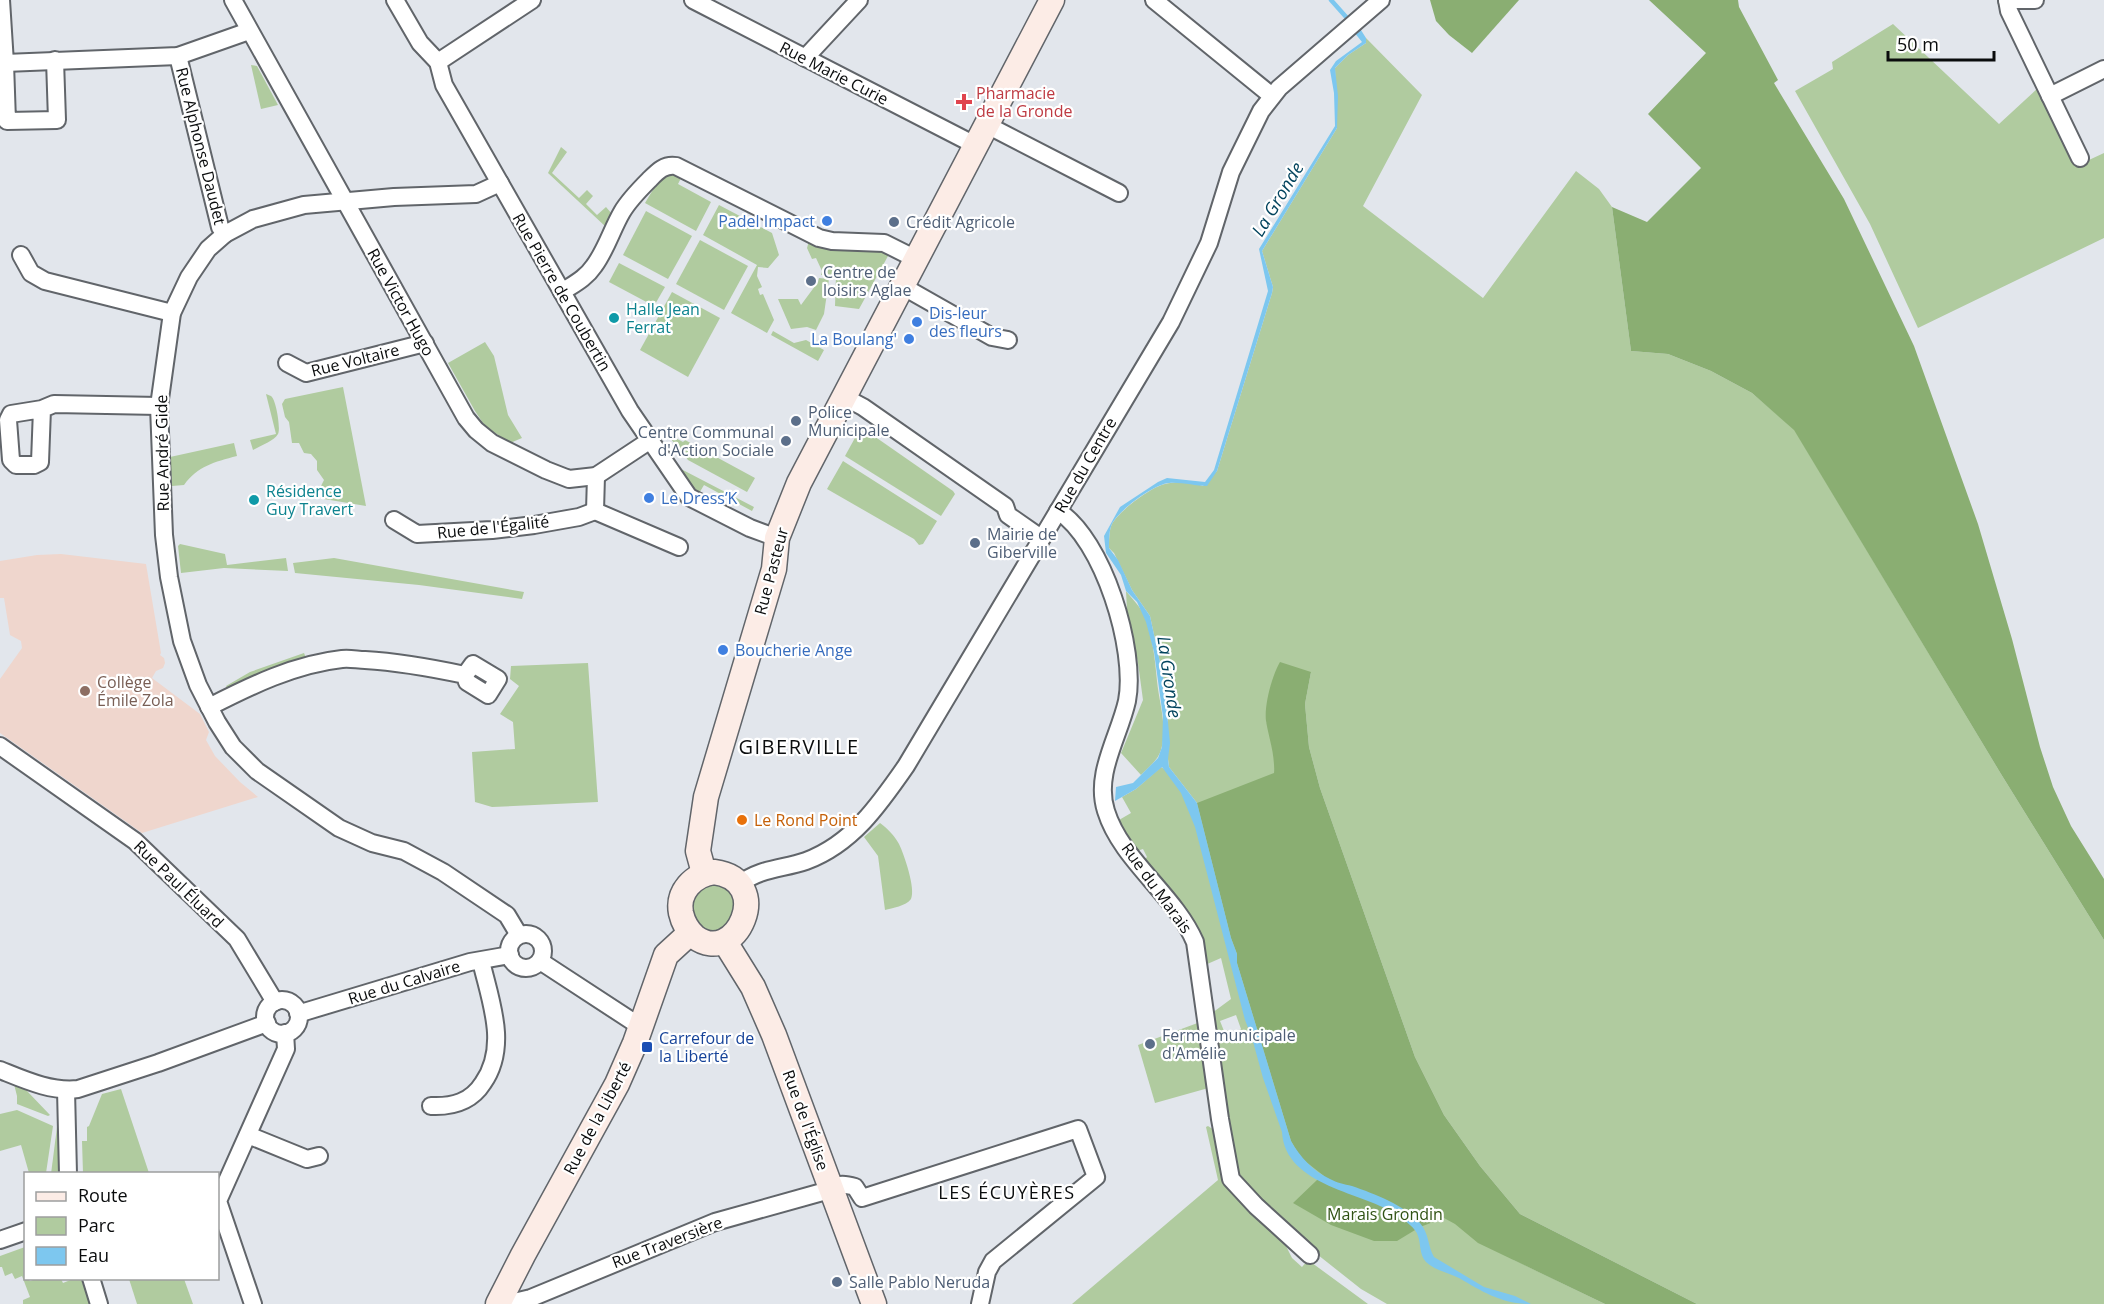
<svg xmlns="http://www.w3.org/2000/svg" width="2104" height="1304" viewBox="0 0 2104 1304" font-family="'Open Sans',sans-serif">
<rect width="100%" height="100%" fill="#e2e6ec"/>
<polygon fill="#efd6cd" points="61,554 146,564 161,653 160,655 164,658 165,663 163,668 156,671 152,678 200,714 209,732 206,740 215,756 240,782 258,797 142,833 0,733 0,679 22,648 21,641 10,635 4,598 0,598 0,561 37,555"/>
<g fill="#b0cb9f" fill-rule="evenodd">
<polygon points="1893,24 1999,124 2038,88 2076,166 2104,153 2104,238 1918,328 1870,224 1795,91 1833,69 1832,62"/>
<path d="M1366 38 1422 95 1363 206 1483 298 1576 171 1599 189 1612 207 1631 351 1668 354 1711 371 1752 393 1794 429 2001 774 2104 940V1304H1697L1520 1214 1480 1166 1444 1115 1415 1057 1320 788 1309 747 1305 704 1311 672 1266 719 1275 758 1274 773 1514 1260 1605 1304H1387L1361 1289 1313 1251 1235 1175 1212 1013 1231 999 1221 958 1205 965 1202 937 1195 923 1143 861 1147 857 1143 849 1137 851 1119 820 1131 813 1122 797 1136 789 1161 767C1174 774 1183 795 1189 808L1197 803 1169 767 1168 759V717L1163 691 1164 681 1150 616 1132 590 1114 553 1109 548C1109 541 1109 530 1112 524 1119 511 1151 487 1165 484 1176 481 1193 482 1203 486L1217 471 1272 293 1273 287 1262 251 1337 128 1335 68 1348 55 1366 43ZM1236 1015 1241 1029 1233 1033 1232 1030 1224 1031 1220 1021Z"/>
<polygon points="251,65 257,66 278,105 261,109"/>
<polygon points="561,147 567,152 552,173 579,198 587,190 593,196 586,204 597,215 606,207 612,214 606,227 548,173"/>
<polygon points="663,173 683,174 678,184 711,202 696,231 645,203"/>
<polygon points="719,205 772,233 779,255 768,268 758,267 757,276 762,287 758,289 760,295 763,294 774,320 767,333 731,313 757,265 703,235"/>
<polygon points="646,211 692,236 668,279 623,255"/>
<polygon points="700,240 748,266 724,310 676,284"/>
<polygon points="809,241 876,247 887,252 888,256 859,309 835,306 836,276 821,275 822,271 816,258 812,259 807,248"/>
<polygon points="619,263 665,287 654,306 609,282"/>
<polygon points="819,278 829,279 824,314 816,330 807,327 791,329 778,299 798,299 801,305 818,282"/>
<polygon points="672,292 720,318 688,377 640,350"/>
<polygon points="773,331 794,343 806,340 824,350 818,361 771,335"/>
<polygon points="485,342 494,356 508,415 522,438 510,443 485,426 475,411 448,363"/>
<polygon points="343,387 366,506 324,499 320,488 324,480 317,470 317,461 311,454 304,453 299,443 292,443 289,422 285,417 282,404 285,399"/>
<path d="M266 394C268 395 269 395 271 396 276 399 281 429 278 434 274 441 260 446 253 450L250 440 276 434Z"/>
<polygon points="861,427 953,491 955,494 941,516 845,456"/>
<polygon points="666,433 683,442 685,440 755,478 747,492 688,460"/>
<path d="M234 443 237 456C214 462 198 466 184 485L172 486 170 457Z"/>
<polygon points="843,461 937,521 923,544 919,545 914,539 827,489"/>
<polygon points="681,469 754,507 752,511 704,485 698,495 693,491 679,470"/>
<polygon points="180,544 225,554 227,565 286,558 288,571 224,568 181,573 178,546"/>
<polygon points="334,558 524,592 522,599 419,585 295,573 293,563"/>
<path d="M1126 591C1133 600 1140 606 1145 617 1153 637 1155 660 1157 681 1159 702 1168 728 1161 750 1158 760 1149 767 1141 775L1121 753 1143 700 1138 663 1127 610Z"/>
<polygon points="304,653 306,658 252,677 228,690 226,686 250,672"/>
<polygon points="588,663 598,802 492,807 475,802 472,752 515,749 513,722 500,714 519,686 510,679 511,666"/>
<path d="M880 823C888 829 894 835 899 844 904 854 916 889 911 899 906 906 892 908 885 910L878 856 864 837Z"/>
<polygon points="729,883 738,905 722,935 695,928 689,899 698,885"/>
<polygon points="1203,1021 1212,1087 1155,1103 1138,1045"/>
<polygon points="14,1084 27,1091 50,1115 48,1116 17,1104 17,1096"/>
<polygon points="121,1089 149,1173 83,1173 82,1141 87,1141 87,1127 89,1126 102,1094"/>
<polygon points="17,1110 53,1126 46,1173 29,1173 21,1145 0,1151 0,1114"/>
<polygon points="62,1126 62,1173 51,1174 57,1127"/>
<polygon points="1208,1126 1214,1130 1225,1168 1282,1238 1292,1258 1302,1267 1308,1260 1368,1304 1072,1304 1218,1180 1206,1127"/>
<polygon points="25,1247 25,1264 24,1265 26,1278 28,1279 30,1281 36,1279 61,1279 63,1283 73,1279 81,1279 90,1304 23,1304 23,1300 30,1297 22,1276 15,1279 12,1273 5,1276 2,1267 0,1267 0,1256"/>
<polygon points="129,1279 184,1279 193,1304 137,1304"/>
</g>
<g fill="#8aae72">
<polygon points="1430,0 1519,0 1472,53 1449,35 1436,21"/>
<polygon points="1649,0 1738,0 1739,7 1778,80 1774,83 1844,199 1914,346 1978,524 2012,639 2040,747 2053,787 2071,826 2104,879 2104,940 2001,774 1794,430 1752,393 1711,371 1668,354 1631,351 1612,207 1647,222 1701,168 1648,114 1706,53"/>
<path d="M1280 662 1311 672 1305 704 1309 747 1320 788 1415 1057 1444 1115 1480 1166 1520 1214 1697 1304H1605L1478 1243 1455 1224 1444 1218 1420 1227 1397 1241H1374L1331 1225 1293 1203 1317 1180 1324 1176 1301 1158 1291 1141 1237 963V954L1231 938 1197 803 1274 773C1275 754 1269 739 1266 721 1264 705 1272 676 1280 662Z"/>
</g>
<path fill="#7dc7ef" d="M1359 27 1366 38V43L1348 55 1335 68 1338 96 1337 128 1262 251 1273 287 1272 293 1217 471 1207 486C1195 486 1182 482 1169 483 1154 484 1119 510 1112 524 1109 530 1109 541 1109 548L1118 560 1132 590 1150 616 1164 681 1170 743 1168 759 1169 767 1197 803 1231 938 1237 954V963L1291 1141C1300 1157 1313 1171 1330 1179 1337 1183 1344 1184 1352 1186 1375 1194 1404 1205 1420 1223 1429 1233 1428 1247 1434 1257L1484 1287 1515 1296 1531 1304C1502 1304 1483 1292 1459 1278 1449 1273 1434 1270 1426 1262 1419 1254 1421 1244 1418 1236 1416 1228 1405 1221 1399 1216 1365 1192 1285 1187 1282 1132L1263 1078 1252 1038 1245 1020 1195 827 1181 793 1162 767 1136 789 1115 801 1116 787 1133 783 1158 758 1162 747 1163 717 1154 652 1146 622 1137 602 1126 591 1121 575 1106 553 1104 536 1120 507 1158 482 1167 478 1205 482 1214 470 1268 291 1259 249 1335 126 1334 93 1330 70 1336 61 1362 42 1354 32Z"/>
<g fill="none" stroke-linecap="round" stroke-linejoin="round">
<polyline stroke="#7dc7ef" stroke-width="4.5" points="1331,0 1347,18"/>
<g stroke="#61656a" stroke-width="20">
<g id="street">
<polyline points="1,0 5,63 178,56 249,31"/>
<polyline points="233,0 466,418 476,430 492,443 546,470 569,479 596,476 649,441"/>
<polyline points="395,0 420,43 438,62 444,85 630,411 689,497 750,528 777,538"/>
<polyline points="693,0 975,145"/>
<polyline points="1154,0 1272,96"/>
<polyline points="2007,0 2009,11 2080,158"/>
<polyline points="2007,0 2035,0"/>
<polyline points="178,56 220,227 225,234"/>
<polyline points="805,58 859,0"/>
<polyline points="438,62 532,0"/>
<polyline points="5,63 7,121 57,120 55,60"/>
<polyline points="2050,96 2104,69"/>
<polyline points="987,125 1119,193"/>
<polyline points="500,183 476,194 394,197 304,205 253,219 225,234 208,249 189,277 172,313 159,406 164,535 169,577 182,641 198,685 217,722 233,747 257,771 339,828 372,843 404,851 443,872 507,915 519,935"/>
<polyline points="21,255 31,273 45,281 172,313"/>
<polyline points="902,286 992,337 1008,340"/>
<path d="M562 292C574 284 586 278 594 266 606 250 612 229 622 212 629 200 639 190 649 180 657 172 664 164 676 166L819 238 832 241 884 243 916 259"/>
<polyline points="287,363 306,373 425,343"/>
<polyline points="846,398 863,407 1005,506 1008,515 1041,538"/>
<polyline points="42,409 40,462 34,465 16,465 11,460 8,420 11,414 42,409 54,404 159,406"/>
<polyline points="596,476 595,511 679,547"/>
<path d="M1058 511C1103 539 1137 650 1127 701 1119 737 1094 774 1106 811 1121 860 1175 895 1195 942L1220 1119 1231 1179 1256 1206 1310 1255"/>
<polyline points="394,520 417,534 492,530 534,525 579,517 595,511"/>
<path d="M209 707C250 686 295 664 342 659 350 658 358 660 365 660 399 662 432 668 465 675L473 664 498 679 488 695 467 682 465 675"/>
<polyline points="0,746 135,841 237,939 275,1002"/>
<path d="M740 884C760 868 783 869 806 861 852 844 879 805 906 766L1171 322 1209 243 1231 172 1261 111 1279 88 1381 0"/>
<circle cx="526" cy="951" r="17"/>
<polyline points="540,961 641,1027"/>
<circle cx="282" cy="1017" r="17"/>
<polyline points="298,1013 304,1012 470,962 510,955"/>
<path d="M0 1070C25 1080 51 1092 78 1089L158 1063 267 1023"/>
<polyline points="66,1090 68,1174"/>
<path d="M431 1106C453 1107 471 1102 483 1083 509 1046 490 1000 481 961"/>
<polyline points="248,1135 307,1159 319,1156"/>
<polyline points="0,1240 26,1231"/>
<polyline points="91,1278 99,1304"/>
<polyline points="253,1304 218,1201 286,1049 285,1033"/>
<path d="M506 1304 531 1298 715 1222 826 1191C838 1184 842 1183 855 1187L862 1198 1078 1129 1096 1177 993 1261 987 1272 980 1304"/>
</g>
</g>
<g stroke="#61656a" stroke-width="27">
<g id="secondary">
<path d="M714 872C776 880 736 968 695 937 688 931 683 922 681 913 677 892 693 875 714 872Z"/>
<polyline points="704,873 698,851 706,797 774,569 777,538 799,483 1052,0"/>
<polyline points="725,942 753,987 774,1035 874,1304"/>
<polyline points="498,1304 523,1255 617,1084 635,1043 666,955 690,933"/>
</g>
</g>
<use href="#street" stroke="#fff" stroke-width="16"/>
<use href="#secondary" stroke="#fcece6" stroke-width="24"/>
</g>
<path fill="#e0444e" stroke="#fff" stroke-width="2" d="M961 93h6v6h6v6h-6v6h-6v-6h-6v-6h6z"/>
<g fill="#3f7fe0" stroke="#fff" stroke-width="2">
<circle cx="827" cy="221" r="6"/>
<circle cx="917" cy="322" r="6"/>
<circle cx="909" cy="339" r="6"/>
<circle cx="649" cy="498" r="6"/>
<circle cx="723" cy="650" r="6"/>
</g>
<g fill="#5c6f8a" stroke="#fff" stroke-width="2">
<circle cx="894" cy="222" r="6"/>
<circle cx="811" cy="281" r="6"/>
<circle cx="796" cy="421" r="6"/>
<circle cx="786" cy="441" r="6"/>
<circle cx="975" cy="543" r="6"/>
<circle cx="1150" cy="1044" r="6"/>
<circle cx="837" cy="1282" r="6"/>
</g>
<g fill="#0f9aa8" stroke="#fff" stroke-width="2">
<circle cx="614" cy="318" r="6"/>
<circle cx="254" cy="500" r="6"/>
</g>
<circle fill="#8d6e63" stroke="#fff" stroke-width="2" cx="85" cy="691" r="6"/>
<circle fill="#e8710a" stroke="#fff" stroke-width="2" cx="742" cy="820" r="6"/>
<rect fill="#1a4fb4" stroke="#fff" stroke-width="2" x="641" y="1041" width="12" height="12" rx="3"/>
<g text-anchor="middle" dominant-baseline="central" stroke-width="4.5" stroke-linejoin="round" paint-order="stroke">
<g font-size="16" fill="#0a0c0d" stroke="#fff">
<text transform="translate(834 73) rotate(27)">Rue Marie Curie</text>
<text transform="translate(201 146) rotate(76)">Rue Alphonse Daudet</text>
<text transform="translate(562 292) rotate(60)">Rue Pierre de Coubertin</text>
<text transform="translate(401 302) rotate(61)">Rue Victor Hugo</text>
<text transform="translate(355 360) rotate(-14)">Rue Voltaire</text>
<text transform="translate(162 453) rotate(-91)">Rue André Gide</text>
<text transform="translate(1085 465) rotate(-60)">Rue du Centre</text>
<text transform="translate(493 527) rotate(-6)">Rue de l'Égalité</text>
<text transform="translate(771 571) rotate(-75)">Rue Pasteur</text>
<text transform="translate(179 884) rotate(44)">Rue Paul Éluard</text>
<text transform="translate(1157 888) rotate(54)">Rue du Marais</text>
<text transform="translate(404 982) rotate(-17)">Rue du Calvaire</text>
<text transform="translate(597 1118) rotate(-62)">Rue de la Liberté</text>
<text transform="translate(806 1120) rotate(70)">Rue de l'Église</text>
<text transform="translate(667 1242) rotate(-21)">Rue Traversière</text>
</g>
<g font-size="16" fill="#be3a42" stroke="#fff" text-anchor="start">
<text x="976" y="93">Pharmacie<tspan x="976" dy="18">de la Gronde</tspan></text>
</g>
<g font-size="16" fill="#366cbe" stroke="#fff" text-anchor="start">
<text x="815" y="221" text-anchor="end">Padel Impact</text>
<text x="929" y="313">Dis-leur<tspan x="929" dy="18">des fleurs</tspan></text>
<text x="897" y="339" text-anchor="end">La Boulang'</text>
<text x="661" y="498">Le Dress’K</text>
<text x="735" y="650">Boucherie Ange</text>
</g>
<g font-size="16" fill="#4e5e75" stroke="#fff" text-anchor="start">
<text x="906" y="222">Crédit Agricole</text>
<text x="823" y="272">Centre de<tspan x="823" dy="18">loisirs Aglae</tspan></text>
<text x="808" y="412">Police<tspan x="808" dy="18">Municipale</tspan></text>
<text x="774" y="432" text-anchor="end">Centre Communal<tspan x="774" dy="18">d'Action Sociale</tspan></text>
<text x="987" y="534">Mairie de<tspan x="987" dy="18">Giberville</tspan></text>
<text x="1162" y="1035">Ferme municipale<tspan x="1162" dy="18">d'Amélie</tspan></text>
<text x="849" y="1282">Salle Pablo Neruda</text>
</g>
<g font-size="16" fill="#0d838f" stroke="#fff" text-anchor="start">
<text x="626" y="309">Halle Jean<tspan x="626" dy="18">Ferrat</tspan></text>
<text x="266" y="491">Résidence<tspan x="266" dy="18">Guy Travert</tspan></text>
</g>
<g font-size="16" fill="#785e54" stroke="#fff" text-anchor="start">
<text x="97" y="682">Collège<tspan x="97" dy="18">Émile Zola</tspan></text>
</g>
<g font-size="16" fill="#c56008" stroke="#fff" text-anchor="start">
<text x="754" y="820">Le Rond Point</text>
</g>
<g font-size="16" fill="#164399" stroke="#fff" text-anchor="start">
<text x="659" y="1038">Carrefour de<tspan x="659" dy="18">la Liberté</tspan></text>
</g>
<g font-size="16" fill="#305213" stroke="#fff">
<text x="1385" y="1214">Marais Grondin</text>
</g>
<g font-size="18" font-style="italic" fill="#03445e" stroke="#fff">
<text transform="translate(1277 199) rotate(-59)">La Gronde</text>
<text transform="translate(1170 677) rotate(82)">La Gronde</text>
</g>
<g font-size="18" letter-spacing="1.5" fill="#0a0c0d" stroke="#fff">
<text x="1007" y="1192">LES ÉCUYÈRES</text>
</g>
<g font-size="20" letter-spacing="1.5" fill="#0a0c0d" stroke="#fff">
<text x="799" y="746">GIBERVILLE</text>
</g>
</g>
<rect x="24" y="1172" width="195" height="108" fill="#ffffff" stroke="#9d9e9e" stroke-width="1.5"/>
<rect x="36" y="1192" width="30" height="9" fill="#fcece6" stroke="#9d9e9e" stroke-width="1.5"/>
<text x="78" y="1202" font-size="18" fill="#0a0c0d">Route</text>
<rect x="36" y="1217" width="30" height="18" fill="#b0cb9f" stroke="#9d9e9e" stroke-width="1.5"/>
<text x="78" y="1232" font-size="18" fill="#0a0c0d">Parc</text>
<rect x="36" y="1247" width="30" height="18" fill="#7dc7ef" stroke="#9d9e9e" stroke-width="1.5"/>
<text x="78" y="1262" font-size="18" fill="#0a0c0d">Eau</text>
<path d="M1888 51v9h106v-9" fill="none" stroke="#0a0c0d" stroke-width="3"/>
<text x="1897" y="51" font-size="18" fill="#0a0c0d" stroke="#ffffff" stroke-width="4.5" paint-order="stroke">50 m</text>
</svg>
